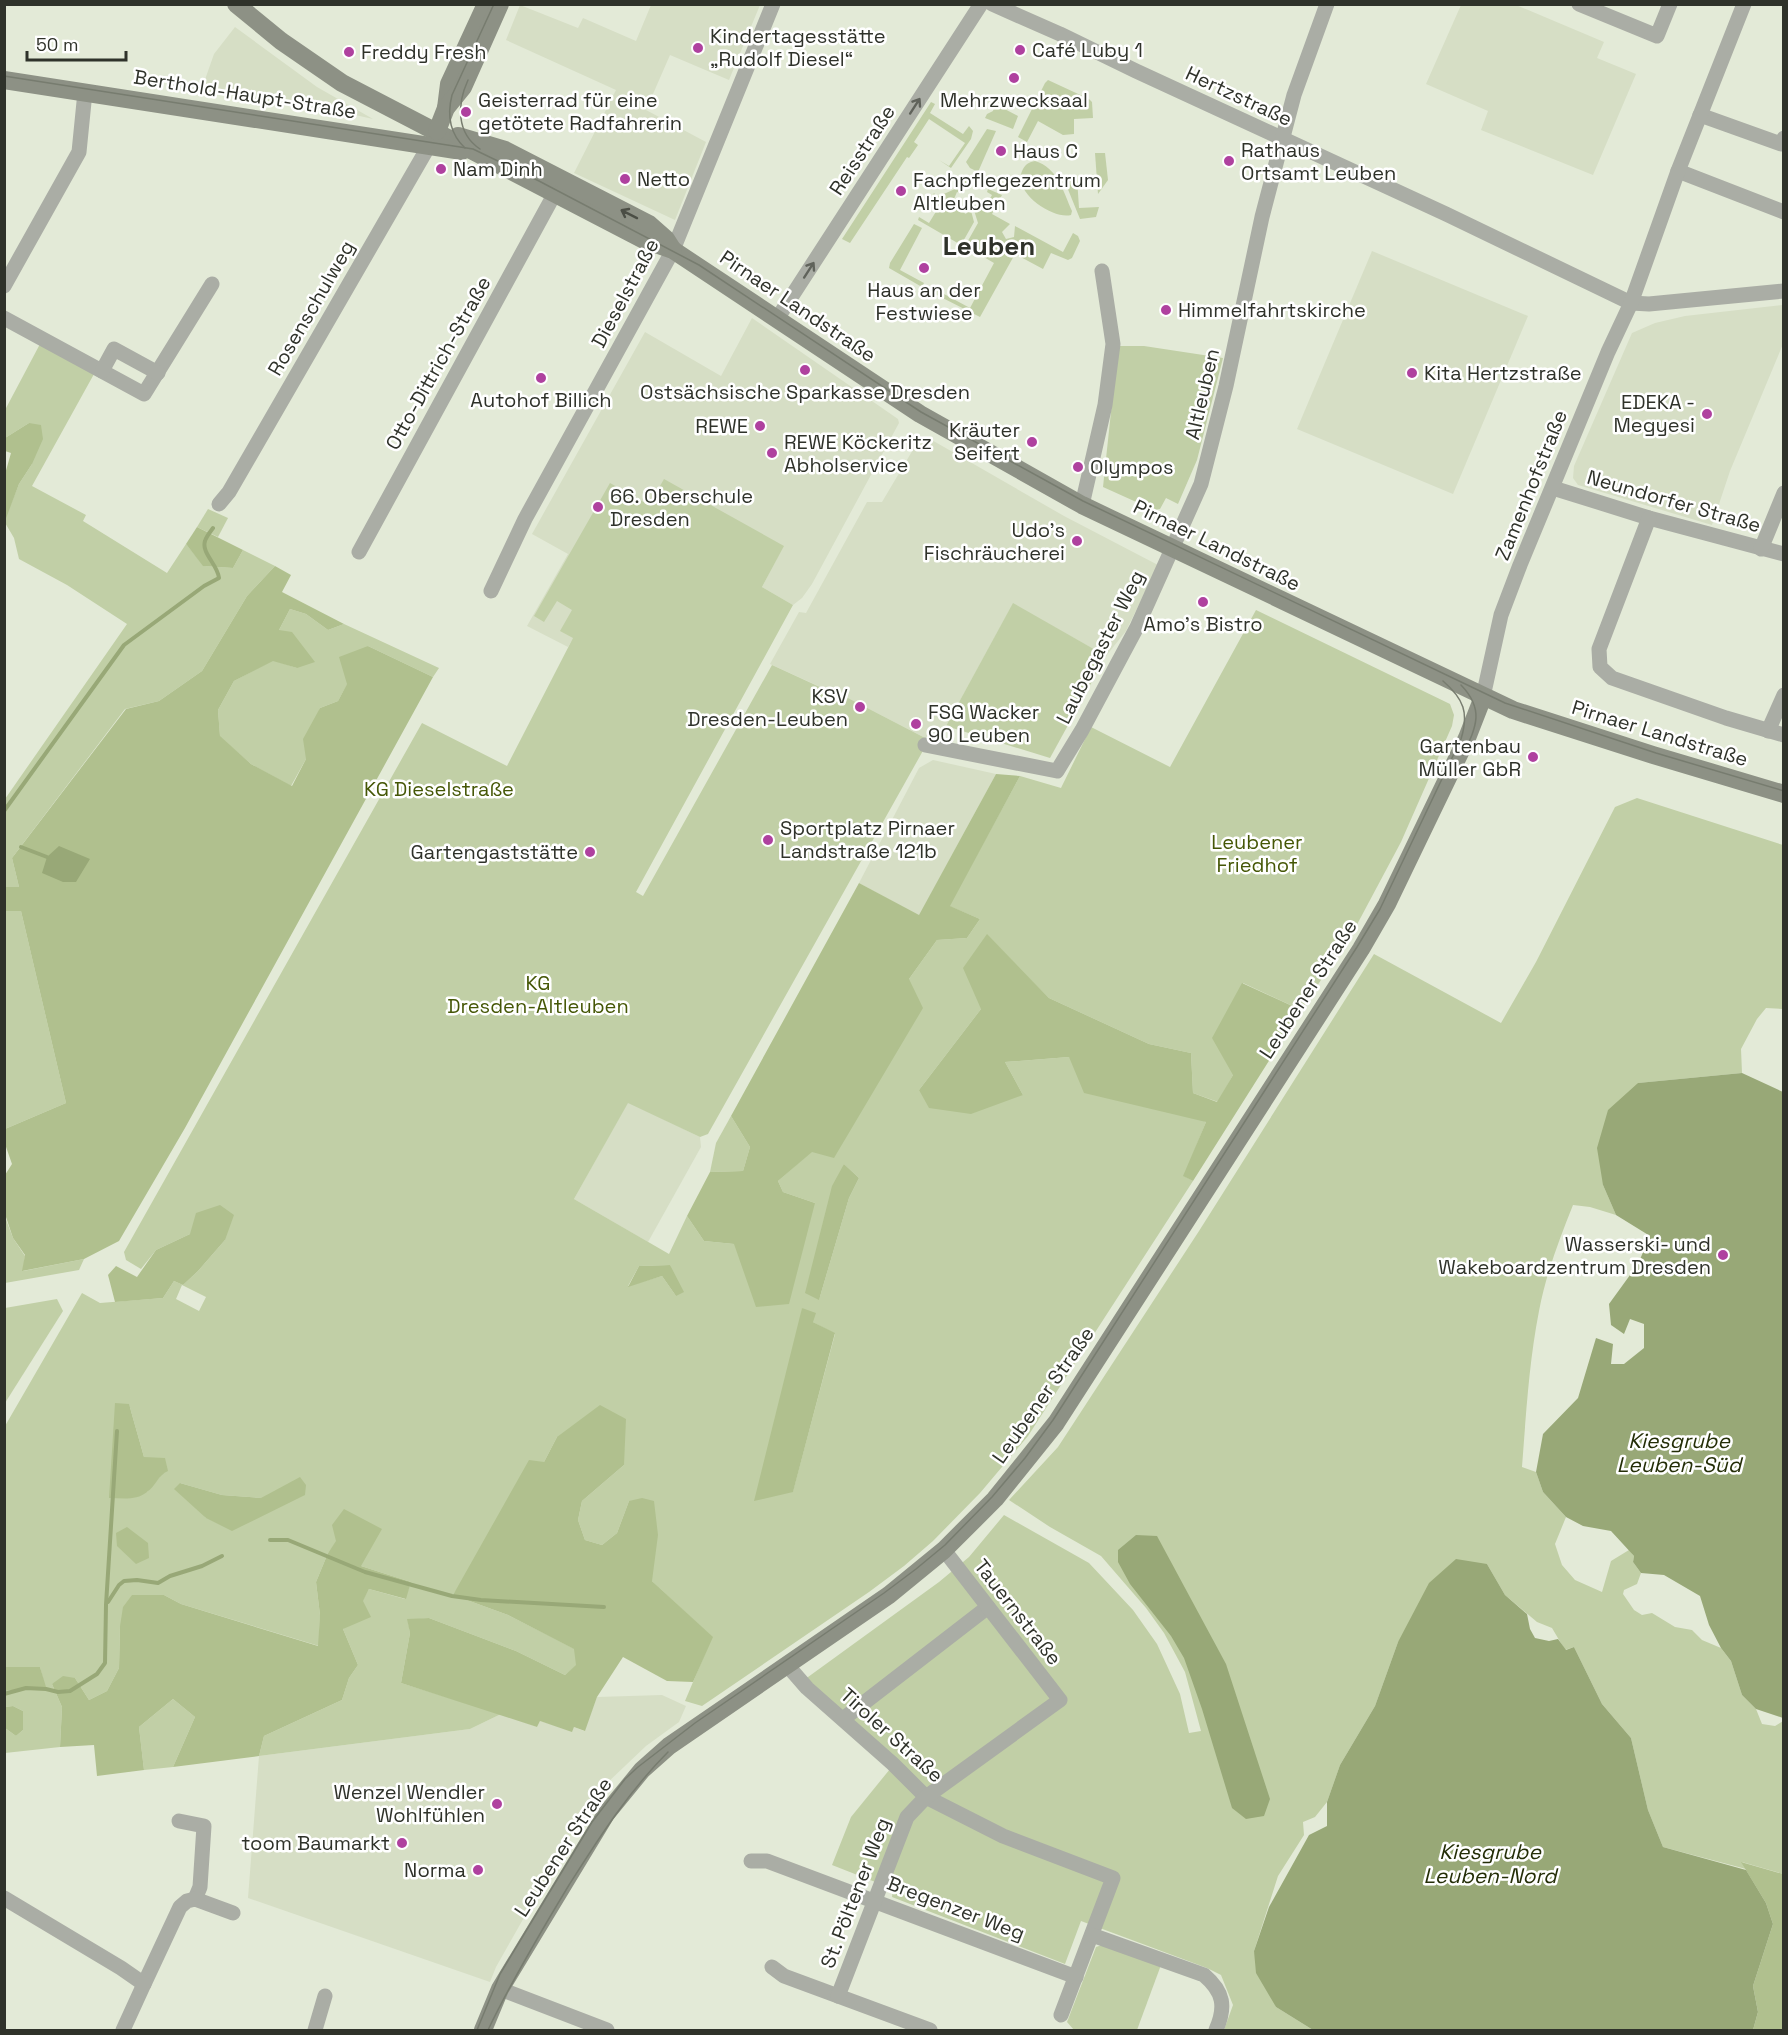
<svg xmlns="http://www.w3.org/2000/svg" width="1788" height="2035" viewBox="0 0 1788 2035" font-family="'Space Grotesk',sans-serif">
<rect width="100%" height="100%" fill="#e3ead7"/>
<g fill="#d6dec5">
<polygon points="520,5 578,28 583,18 636,41 651,5 760,5 729,80 670,55 646,110 706,142 675,220 574,173 616,90 506,40"/>
<polygon points="1461,5 1516,5 1604,42 1597,58 1636,74 1593,175 1481,130 1488,111 1426,84"/>
<polygon points="235,27 317,87 373,119 342,112 201,91 214,54"/>
<polygon points="1372,251 1528,316 1453,494 1297,429"/>
<polygon points="1783,305 1783,344 1730,471 1712,525 1578,485 1573,478 1574,466 1632,333 1655,323 1685,316"/>
<polygon points="752,318 898,419 899,423 812,584 802,598 793,605 762,587 783,547 664,480 568,647 527,626 568,554 532,534 645,332 721,376"/>
<polygon points="930,439 1064,516 1158,565 1126,631 1106,656 1013,604 946,726 929,740 848,698 847,699 770,664 799,612 806,613 867,502 882,502 914,448"/>
<polygon points="933,760 996,774 919,916 859,883 919,768"/>
<polygon points="628,1102 700,1137 701,1147 648,1242 574,1199"/>
<polygon points="662,1695 686,1706 679,1722 646,1746 605,1785 592,1803 569,1838 496,1967 490,1982 248,1898 259,1756 470,1729 501,1714 537,1727 540,1721 572,1731 574,1727 584,1731 597,1697"/>
</g>
<g fill="#c1cfa6" fill-rule="evenodd">
<polygon points="1048,80 1089,99 1092,102 1093,118 1074,119 1074,134 1063,135 1038,121 1027,142 1018,137 1045,83"/>
<polygon points="931,102 935,104 930,113 963,134 969,126 973,131 971,139 951,168 939,160 949,166 965,143 929,119 914,142 918,145 909,158 907,157 850,243 842,239"/>
<polygon points="995,104 1018,116 1013,129 985,118 987,114 993,111"/>
<polygon points="987,129 996,131 978,172 970,168 966,162"/>
<polygon points="1095,153 1105,153 1108,180 1098,194"/>
<path d="M1035 161C1058 168 1063 191 1072 211L1071 215C1054 220 1010 192 1023 169 1026 164 1029 162 1035 161Z"/>
<polygon points="1077,178 1079,208 1099,207 1096,217 1080,219 1065,182"/>
<polygon points="968,180 962,194 957,192 951,206 966,214 970,207 974,222 961,245 918,220 919,217 929,223 940,205 931,198 934,193 937,197 955,189 954,185"/>
<polygon points="988,189 1002,195 992,214 1010,224 1002,232 1006,239 1014,237 1015,226 1063,252 1073,233 1078,236 1080,241 1072,258 1068,260 1051,253 1043,269 1015,254 980,317 929,291 931,287 970,308 994,263 965,246 978,223 973,207 974,205 984,210 992,195 987,192"/>
<polygon points="914,224 922,228 900,270 924,283 922,287 889,268 890,263"/>
<polygon points="40,344 94,374 32,486 86,515 83,521 167,573 186,544 204,566 233,568 243,550 275,566 247,596 202,671 159,701 125,709 12,858 19,887 5,887 5,799 127,624 67,585 19,559 14,538 4,521 19,484 32,464 29,423 5,438 5,410"/>
<polygon points="1118,346 1144,346 1223,358 1197,460 1178,504 1166,498 1160,509 1154,510 1103,487"/>
<path d="M664 479 784 546 762 587 793 605 636 892 643 896 772 665 846 699 848 698 929 740 708 1134 700 1137 628 1103 574 1199 669 1254 687 1216 704 1241 734 1244 815 1203 783 1192 778 1181 812 1151 909 979 937 940 967 938 980 919 949 906 1020 776 1061 788 1091 727 1170 767 1256 610 1450 704 1454 715 1452 726 1401 842 1353 932 1301 1010 1243 983 1233 1075 1218 1102 1193 1093 1191 1053 1149 1044 1049 998 987 935 981 1009 919 1090 1023 1095 1005 1062 1069 1057 1206 1122 1184 1176 1193 1181 1028 1436 980 1493 933 1541 904 1566 869 1592 702 1706 685 1701 712 1637 652 1581 629 1501 617 1533 602 1545 585 1540 578 1520 582 1501 624 1465 557 1437 544 1462 453 1595 508 1615 575 1649 577 1665 565 1675 516 1651 429 1618 408 1620 410 1633 401 1683 501 1714 470 1729 259 1756 264 1736 342 1700 349 1678 358 1665 343 1629 363 1600 369 1589 405 1599 411 1582 361 1566 337 1541 328 1553 316 1582 320 1615 319 1646 181 1604 164 1595 120 1626 119 1668 107 1691 89 1700 75 1678 52 1684 62 1707 60 1747 5 1753V1728L16 1736 23 1730V1711L13 1706 5 1707V1691L45 1687 40 1667H5V1426L82 1293 100 1303 163 1298 174 1281 183 1285 198 1271 225 1240 190 1234 156 1250 141 1269 126 1260 124 1252 422 723 507 766 573 638 560 631 572 610 557 601 544 622 534 616 610 483 649 505ZM844 1164 859 1178 849 1198 819 1300ZM670 1265 676 1296 662 1276 628 1286 639 1266ZM182 1285 206 1297 199 1311 176 1299ZM802 1308 813 1322 835 1334 793 1491ZM129 1404 144 1457 162 1474 147 1492ZM180 1483 222 1495 261 1498 206 1518Z"/>
<polygon points="208,509 228,518 218,537 197,527"/>
<polygon points="1013,603 1106,656 1050,758 946,726"/>
<polygon points="290,609 306,614 328,630 344,624 439,668 433,677 368,646 338,701 320,708 306,759 291,786 251,764 220,737 218,710 234,681 273,660 297,668 279,630"/>
<path d="M1637 798 1783 845V1009L1766 1008 1757 1019 1741 1049 1742 1073 1638 1083 1603 1185 1616 1215 1590 1207 1573 1205C1559 1240 1546 1274 1539 1311 1529 1362 1526 1415 1522 1467L1536 1472 1543 1492 1566 1517 1555 1544 1562 1565 1575 1580 1602 1592 1611 1561 1629 1550 1634 1556 1633 1562 1641 1573 1637 1584 1624 1590 1623 1594 1634 1610 1642 1615 1652 1613 1675 1627 1692 1630 1702 1640 1721 1648 1731 1661 1742 1695 1756 1709 1762 1724 1775 1726 1783 1721V1874L1742 1862 1746 1869 1663 1847 1648 1810 1631 1738 1602 1704 1574 1647 1565 1650 1552 1628 1537 1622 1505 1595 1487 1564 1398 1642 1375 1706 1340 1765 1327 1802 1315 1817 1303 1822 1304 1835 1278 1876 1254 1951 1276 2007 1313 2030H1224L1233 2005 1221 1975 1207 1968 1081 1921 1065 1964 892 1897 893 1889 832 1865 851 1817 890 1769 797 1685 939 1582 969 1557 1004 1515 1089 1563 1133 1610 1157 1644 1180 1694 1189 1733 1201 1731 1185 1672 1164 1633 1146 1608 1101 1556 1050 1527 1009 1500 1058 1447 1199 1231 1374 954 1501 1023 1536 962 1615 807Z"/>
<polygon points="5,911 21,911 66,1103 5,1129"/>
<polygon points="731,1116 750,1147 743,1171 710,1172 716,1143"/>
<polygon points="4,1214 13,1238 25,1256 23,1271 84,1259 79,1270 5,1283"/>
<polygon points="57,1299 63,1311 5,1403 5,1308"/>
<polygon points="173,1699 195,1717 173,1767 144,1770 139,1727"/>
<polygon points="1105,1944 1161,1965 1137,2030 1074,2030 1067,2022 1096,1947"/>
</g>
<g fill="#b0c08e">
<polygon points="29,423 41,425 43,439 32,464 19,484 5,521 5,474 11,453 5,451 5,438"/>
<polygon points="197,527 243,550 233,568 203,566 186,544"/>
<polygon points="275,566 291,575 282,592 344,624 328,630 306,614 290,609 279,630 292,632 315,662 297,668 273,661 234,681 218,710 220,736 251,764 292,786 306,759 303,739 320,708 338,701 347,684 339,657 368,646 433,677 185,1128 119,1241 84,1259 22,1271 25,1255 13,1238 5,1214 5,1175 12,1164 5,1144 5,1129 66,1103 21,911 5,911 5,887 19,887 12,858 126,709 159,701 202,671 247,596"/>
<polygon points="996,774 1020,776 950,906 980,919 967,938 937,940 909,979 923,1008 834,1158 812,1152 778,1181 783,1192 815,1203 789,1304 756,1307 734,1244 704,1241 687,1216 710,1172 743,1171 750,1147 731,1116 859,883 919,915"/>
<polygon points="987,934 1049,998 1149,1044 1191,1053 1193,1093 1217,1102 1233,1075 1212,1038 1242,983 1301,1010 1193,1181 1183,1176 1206,1122 1084,1093 1069,1057 1005,1062 1023,1095 971,1114 929,1108 919,1090 981,1009 963,968"/>
<polygon points="844,1164 859,1178 849,1198 819,1300 805,1293 832,1186"/>
<polygon points="220,1205 234,1215 225,1240 198,1271 183,1285 174,1281 163,1298 115,1302 108,1275 116,1266 137,1277 156,1250 190,1234 196,1213"/>
<polygon points="670,1265 684,1292 676,1296 662,1276 628,1287 639,1266"/>
<polygon points="802,1308 816,1313 813,1322 835,1333 793,1492 754,1501"/>
<path d="M115 1403 129 1404 144 1457 165 1458 168 1471C158 1475 156 1486 147 1492 136 1501 122 1498 109 1498Z"/>
<polygon points="600,1405 626,1419 624,1465 582,1501 578,1520 585,1540 602,1545 617,1533 629,1501 642,1498 654,1501 658,1535 652,1581 713,1637 693,1682 667,1681 623,1657 597,1697 585,1731 574,1727 572,1732 540,1721 537,1727 401,1683 410,1633 407,1619 429,1618 516,1651 565,1675 576,1665 574,1649 508,1615 453,1595 529,1460 544,1462 557,1437"/>
<polygon points="300,1477 306,1485 305,1495 232,1531 206,1518 174,1489 180,1483 222,1495 261,1498"/>
<polygon points="344,1509 382,1529 361,1566 411,1582 406,1599 369,1589 363,1601 371,1617 343,1629 358,1665 349,1678 342,1700 264,1736 259,1756 173,1767 195,1717 173,1699 139,1727 144,1770 97,1776 94,1745 60,1747 62,1707 52,1684 63,1676 75,1678 89,1700 107,1691 119,1668 120,1626 123,1607 132,1595 164,1595 181,1604 318,1646 320,1615 316,1582 328,1553 336,1541 332,1525"/>
<polygon points="127,1527 148,1543 149,1558 136,1564 117,1546 116,1533"/>
<polygon points="4,1667 40,1667 46,1687 5,1691"/>
<polygon points="13,1706 23,1711 23,1730 16,1736 5,1728 5,1707"/>
<polygon points="1741,1862 1783,1874 1783,2030 1753,2030 1758,2012 1753,1986 1773,1924 1766,1903"/>
</g>
<g fill="#98a877">
<polygon points="59,846 90,859 76,882 63,882 42,873 47,857"/>
<polygon points="1742,1073 1783,1092 1783,1718 1756,1709 1742,1695 1731,1661 1721,1648 1709,1625 1700,1596 1664,1575 1641,1573 1633,1562 1634,1556 1611,1531 1583,1526 1566,1517 1543,1492 1536,1472 1543,1434 1578,1398 1596,1338 1613,1344 1611,1364 1624,1364 1644,1348 1644,1324 1630,1319 1624,1334 1611,1325 1609,1304 1638,1264 1650,1236 1616,1215 1603,1185 1597,1148 1608,1110 1638,1083"/>
<polygon points="1136,1535 1157,1536 1226,1664 1270,1799 1264,1816 1246,1819 1232,1808 1202,1709 1184,1658 1171,1636 1130,1584 1118,1562 1118,1550"/>
<polygon points="1456,1559 1487,1564 1505,1595 1527,1614 1530,1629 1535,1638 1549,1641 1558,1639 1566,1650 1574,1647 1602,1704 1631,1738 1648,1810 1663,1847 1746,1870 1766,1903 1773,1924 1753,1986 1758,2012 1753,2030 1313,2030 1276,2007 1256,1973 1254,1951 1269,1907 1309,1835 1327,1826 1327,1802 1340,1765 1375,1706 1398,1642 1429,1583"/>
</g>
<g fill="none" stroke-linecap="round" stroke-linejoin="round">
<g stroke="#98a877" stroke-width="4">
<path d="M4 811 124 645 204 586 219 578C218 565 201 553 205 541 206 537 210 532 213 528"/>
<polyline points="21,847 47,857"/>
<polyline points="270,1540 288,1540 365,1572 452,1596 481,1600 604,1607"/>
<polyline points="108,1602 119,1585 124,1581 137,1580 158,1583 170,1576 202,1566 222,1556"/>
<polyline points="4,1694 26,1688 46,1689 58,1692 70,1691 97,1674 105,1663 106,1605 117,1431"/>
</g>
<g stroke="#aaada5" stroke-width="15">
<polyline points="992,4 1060,34 1136,71 1446,214 1631,303 1649,304 1784,291"/>
<polyline points="1579,4 1657,36 1670,4"/>
<polyline points="1700,115 1781,144 1784,138"/>
<polyline points="1678,171 1784,212"/>
<polyline points="4,286 79,152 85,92"/>
<polyline points="4,318 144,394 212,284"/>
<polyline points="777,319 981,4"/>
<polyline points="102,371 114,349 158,373"/>
<polyline points="1553,488 1649,518 1784,554"/>
<polyline points="219,504 229,492 434,137"/>
<polyline points="1082,505 1105,405 1113,344 1102,271"/>
<polyline points="1649,518 1599,649 1600,667 1612,678 1726,718 1784,735"/>
<polyline points="1761,549 1784,493"/>
<polyline points="359,552 555,193"/>
<polyline points="491,591 525,519 673,250 773,4"/>
<polyline points="1483,697 1501,615 1520,565 1608,352 1631,303 1678,171 1744,4"/>
<polyline points="1768,731 1784,695"/>
<polyline points="925,745 1057,771 1082,730 1137,627 1201,484 1226,386 1262,217 1294,95 1327,4"/>
<polyline points="787,1665 807,1688 893,1764 926,1797 1003,1836 1113,1878 1061,2015"/>
<polyline points="843,1719 988,1607"/>
<polyline points="179,1821 204,1826 200,1887 195,1899"/>
<polyline points="751,1861 767,1861 1076,1977"/>
<polyline points="4,1898 121,1968 144,1984 180,1907 187,1901 195,1899 233,1913"/>
<path d="M1092 1935 1204 1975C1224 1992 1226 2007 1216 2030"/>
<polyline points="772,1967 784,1976 930,2030"/>
<polyline points="500,1989 607,2030"/>
<polyline points="838,1996 907,1817 926,1797 1060,1700 944,1550"/>
<polyline points="123,2030 144,1984"/>
<polyline points="315,2030 325,1996"/>
</g>
<g stroke="#8d9185" stroke-width="18">
<polyline points="236,4 281,41 342,83 644,240 673,250 920,414 1082,505 1513,710 1653,755 1784,794"/>
<polyline points="4,80 462,151"/>
<polyline points="446,108 449,84 486,4"/>
<polyline points="437,131 446,108 463,87 500,4"/>
<polyline points="458,136 505,150 649,224 666,239 673,250"/>
<polyline points="483,2030 500,1989 606,1814 642,1770 669,1746 889,1595 944,1550 995,1499 1056,1423 1361,949 1387,904 1467,738 1483,697"/>
</g>
<g stroke="#777c6f" stroke-width="1.5">
<polyline points="4,76 473,149 539,181 699,265 921,412 1083,501 1505,703 1656,753 1784,791"/>
<path d="M468 80C457 104 456 133 480 149"/>
<path d="M465 148C450 134 447 115 452 95L494 4"/>
<path d="M1461 685C1485 710 1476 727 1463 755"/>
<path d="M477 2030 500 1974 592 1822 625 1779 638 1767 695 1723 884 1593 916 1569 945 1545 992 1497 1025 1458 1053 1420 1357 947 1380 909 1461 739C1469 713 1464 699 1443 681"/>
<path d="M488 2030C512 1980 540 1933 569 1885 599 1838 628 1792 668 1752"/>
</g>
</g>
<defs><path id="oneway-shaft" d="M-6 0H5M1.5-3L5.5 0L1.5 3" fill="none" stroke-width="1.6" stroke-linecap="round" stroke-linejoin="round" transform="scale(1.5)"/></defs>
<g stroke="#60635b">
<use href="#oneway-shaft" transform="translate(915 106) rotate(-57)"/>
<use href="#oneway-shaft" transform="translate(809 270) rotate(-57)"/>
</g>
<use stroke="#4b4e45" href="#oneway-shaft" transform="translate(629 214) rotate(-153)"/>
<g fill="#af419f" stroke="#fff" stroke-width="2">
<circle cx="698" cy="48" r="6"/>
<circle cx="1020" cy="50" r="6"/>
<circle cx="349" cy="52" r="6"/>
<circle cx="1014" cy="78" r="6"/>
<circle cx="466" cy="112" r="6"/>
<circle cx="1001" cy="151" r="6"/>
<circle cx="1229" cy="161" r="6"/>
<circle cx="441" cy="169" r="6"/>
<circle cx="625" cy="179" r="6"/>
<circle cx="901" cy="191" r="6"/>
<circle cx="924" cy="268" r="6"/>
<circle cx="1166" cy="310" r="6"/>
<circle cx="805" cy="370" r="6"/>
<circle cx="1412" cy="373" r="6"/>
<circle cx="541" cy="378" r="6"/>
<circle cx="1707" cy="414" r="6"/>
<circle cx="760" cy="426" r="6"/>
<circle cx="1032" cy="442" r="6"/>
<circle cx="772" cy="453" r="6"/>
<circle cx="1078" cy="467" r="6"/>
<circle cx="598" cy="507" r="6"/>
<circle cx="1077" cy="541" r="6"/>
<circle cx="1203" cy="602" r="6"/>
<circle cx="860" cy="707" r="6"/>
<circle cx="916" cy="724" r="6"/>
<circle cx="1533" cy="757" r="6"/>
<circle cx="768" cy="840" r="6"/>
<circle cx="590" cy="852" r="6"/>
<circle cx="1723" cy="1255" r="6"/>
<circle cx="497" cy="1804" r="6"/>
<circle cx="402" cy="1843" r="6"/>
<circle cx="478" cy="1870" r="6"/>
</g>
<g text-anchor="middle" dominant-baseline="central" stroke-width="5" stroke-linejoin="round" paint-order="stroke">
<g font-size="20" fill="#2f322a" stroke="#fff" text-anchor="start">
<text x="710" y="36">Kindertagesstätte<tspan x="710" dy="23">„Rudolf Diesel“</tspan></text>
<text x="1032" y="50">Café Luby 1</text>
<text x="361" y="52">Freddy Fresh</text>
<text x="478" y="100">Geisterrad für eine<tspan x="478" dy="23">getötete Radfahrerin</tspan></text>
<text x="1014" y="100" text-anchor="middle">Mehrzwecksaal</text>
<text x="1241" y="150">Rathaus<tspan x="1241" dy="23">Ortsamt Leuben</tspan></text>
<text x="1013" y="151">Haus C</text>
<text x="453" y="169">Nam Dinh</text>
<text x="637" y="179">Netto</text>
<text x="913" y="180">Fachpflegezentrum<tspan x="913" dy="23">Altleuben</tspan></text>
<text x="924" y="290" text-anchor="middle">Haus an der<tspan x="924" dy="23">Festwiese</tspan></text>
<text x="1178" y="310">Himmelfahrtskirche</text>
<text x="1424" y="373">Kita Hertzstraße</text>
<text x="805" y="392" text-anchor="middle">Ostsächsische Sparkasse Dresden</text>
<text x="541" y="400" text-anchor="middle">Autohof Billich</text>
<text x="1695" y="402" text-anchor="end">EDEKA -<tspan x="1695" dy="23">Megyesi</tspan></text>
<text x="748" y="426" text-anchor="end">REWE</text>
<text x="1020" y="430" text-anchor="end">Kräuter<tspan x="1020" dy="23">Seifert</tspan></text>
<text x="784" y="442">REWE Köckeritz<tspan x="784" dy="23">Abholservice</tspan></text>
<text x="1090" y="467">Olympos</text>
<text x="610" y="496">66. Oberschule<tspan x="610" dy="23">Dresden</tspan></text>
<text x="1065" y="530" text-anchor="end">Udo's<tspan x="1065" dy="23">Fischräucherei</tspan></text>
<text x="1203" y="624" text-anchor="middle">Amo's Bistro</text>
<text x="848" y="696" text-anchor="end">KSV<tspan x="848" dy="23">Dresden-Leuben</tspan></text>
<text x="928" y="712">FSG Wacker<tspan x="928" dy="23">90 Leuben</tspan></text>
<text x="1521" y="746" text-anchor="end">Gartenbau<tspan x="1521" dy="23">Müller GbR</tspan></text>
<text x="780" y="828">Sportplatz Pirnaer<tspan x="780" dy="23">Landstraße 121b</tspan></text>
<text x="578" y="852" text-anchor="end">Gartengaststätte</text>
<text x="1711" y="1244" text-anchor="end">Wasserski- und<tspan x="1711" dy="23">Wakeboardzentrum Dresden</tspan></text>
<text x="485" y="1792" text-anchor="end">Wenzel Wendler<tspan x="485" dy="23">Wohlfühlen</tspan></text>
<text x="390" y="1843" text-anchor="end">toom Baumarkt</text>
<text x="466" y="1870" text-anchor="end">Norma</text>
</g>
<g font-size="20" fill="#2f322a" stroke="#fff">
<text transform="translate(245 94) rotate(9)">Berthold-Haupt-Straße</text>
<text transform="translate(1239 96) rotate(25)">Hertzstraße</text>
<text transform="translate(862 150) rotate(-57)">Reisstraße</text>
<text transform="translate(625 293) rotate(-62)">Dieselstraße</text>
<text transform="translate(798 306) rotate(34)">Pirnaer Landstraße</text>
<text transform="translate(311 308) rotate(-60)">Rosenschulweg</text>
<text transform="translate(438 363) rotate(-61)">Otto-Dittrich-Straße</text>
<text transform="translate(1202 394) rotate(-77)">Altleuben</text>
<text transform="translate(1531 485) rotate(-68)">Zamenhofstraße</text>
<text transform="translate(1674 501) rotate(16)">Neundorfer Straße</text>
<text transform="translate(1217 545) rotate(26)">Pirnaer Landstraße</text>
<text transform="translate(1100 647) rotate(-63)">Laubegaster Weg</text>
<text transform="translate(1660 733) rotate(17)">Pirnaer Landstraße</text>
<text transform="translate(1308 989) rotate(-57)">Leubener Straße</text>
<text transform="translate(1043 1395) rotate(-55)">Leubener Straße</text>
<text transform="translate(1018 1612) rotate(52)">Tauernstraße</text>
<text transform="translate(892 1735) rotate(42)">Tiroler Straße</text>
<text transform="translate(563 1847) rotate(-57)">Leubener Straße</text>
<text transform="translate(855 1893) rotate(-69)">St. Pöltener Weg</text>
<text transform="translate(956 1908) rotate(21)">Bregenzer Weg</text>
</g>
<g font-size="20" fill="#455706" stroke="#fff">
<text x="439" y="789">KG Dieselstraße</text>
<text x="1257" y="842">Leubener<tspan x="1257" dy="23">Friedhof</tspan></text>
<text x="538" y="983">KG<tspan x="538" dy="23">Dresden-Altleuben</tspan></text>
</g>
<g font-size="21" font-style="italic" fill="#242e07" stroke="#fff">
<text x="1679" y="1440">Kiesgrube<tspan x="1679" dy="24">Leuben-Süd</tspan></text>
<text x="1490" y="1851">Kiesgrube<tspan x="1490" dy="24">Leuben-Nord</tspan></text>
</g>
<g font-size="26" font-weight="bold" fill="#2f322a" stroke="#fff">
<text x="989" y="246">Leuben</text>
</g>
</g>
<rect width="1788" height="2035" fill="none" stroke="#2f322a" stroke-width="12"/>
<path d="M27 51v9h99v-9" fill="none" stroke="#2f322a" stroke-width="3"/>
<text x="36" y="51" font-size="18" fill="#2f322a" stroke="#ffffff" stroke-width="4.5" paint-order="stroke">50 m</text>
</svg>
